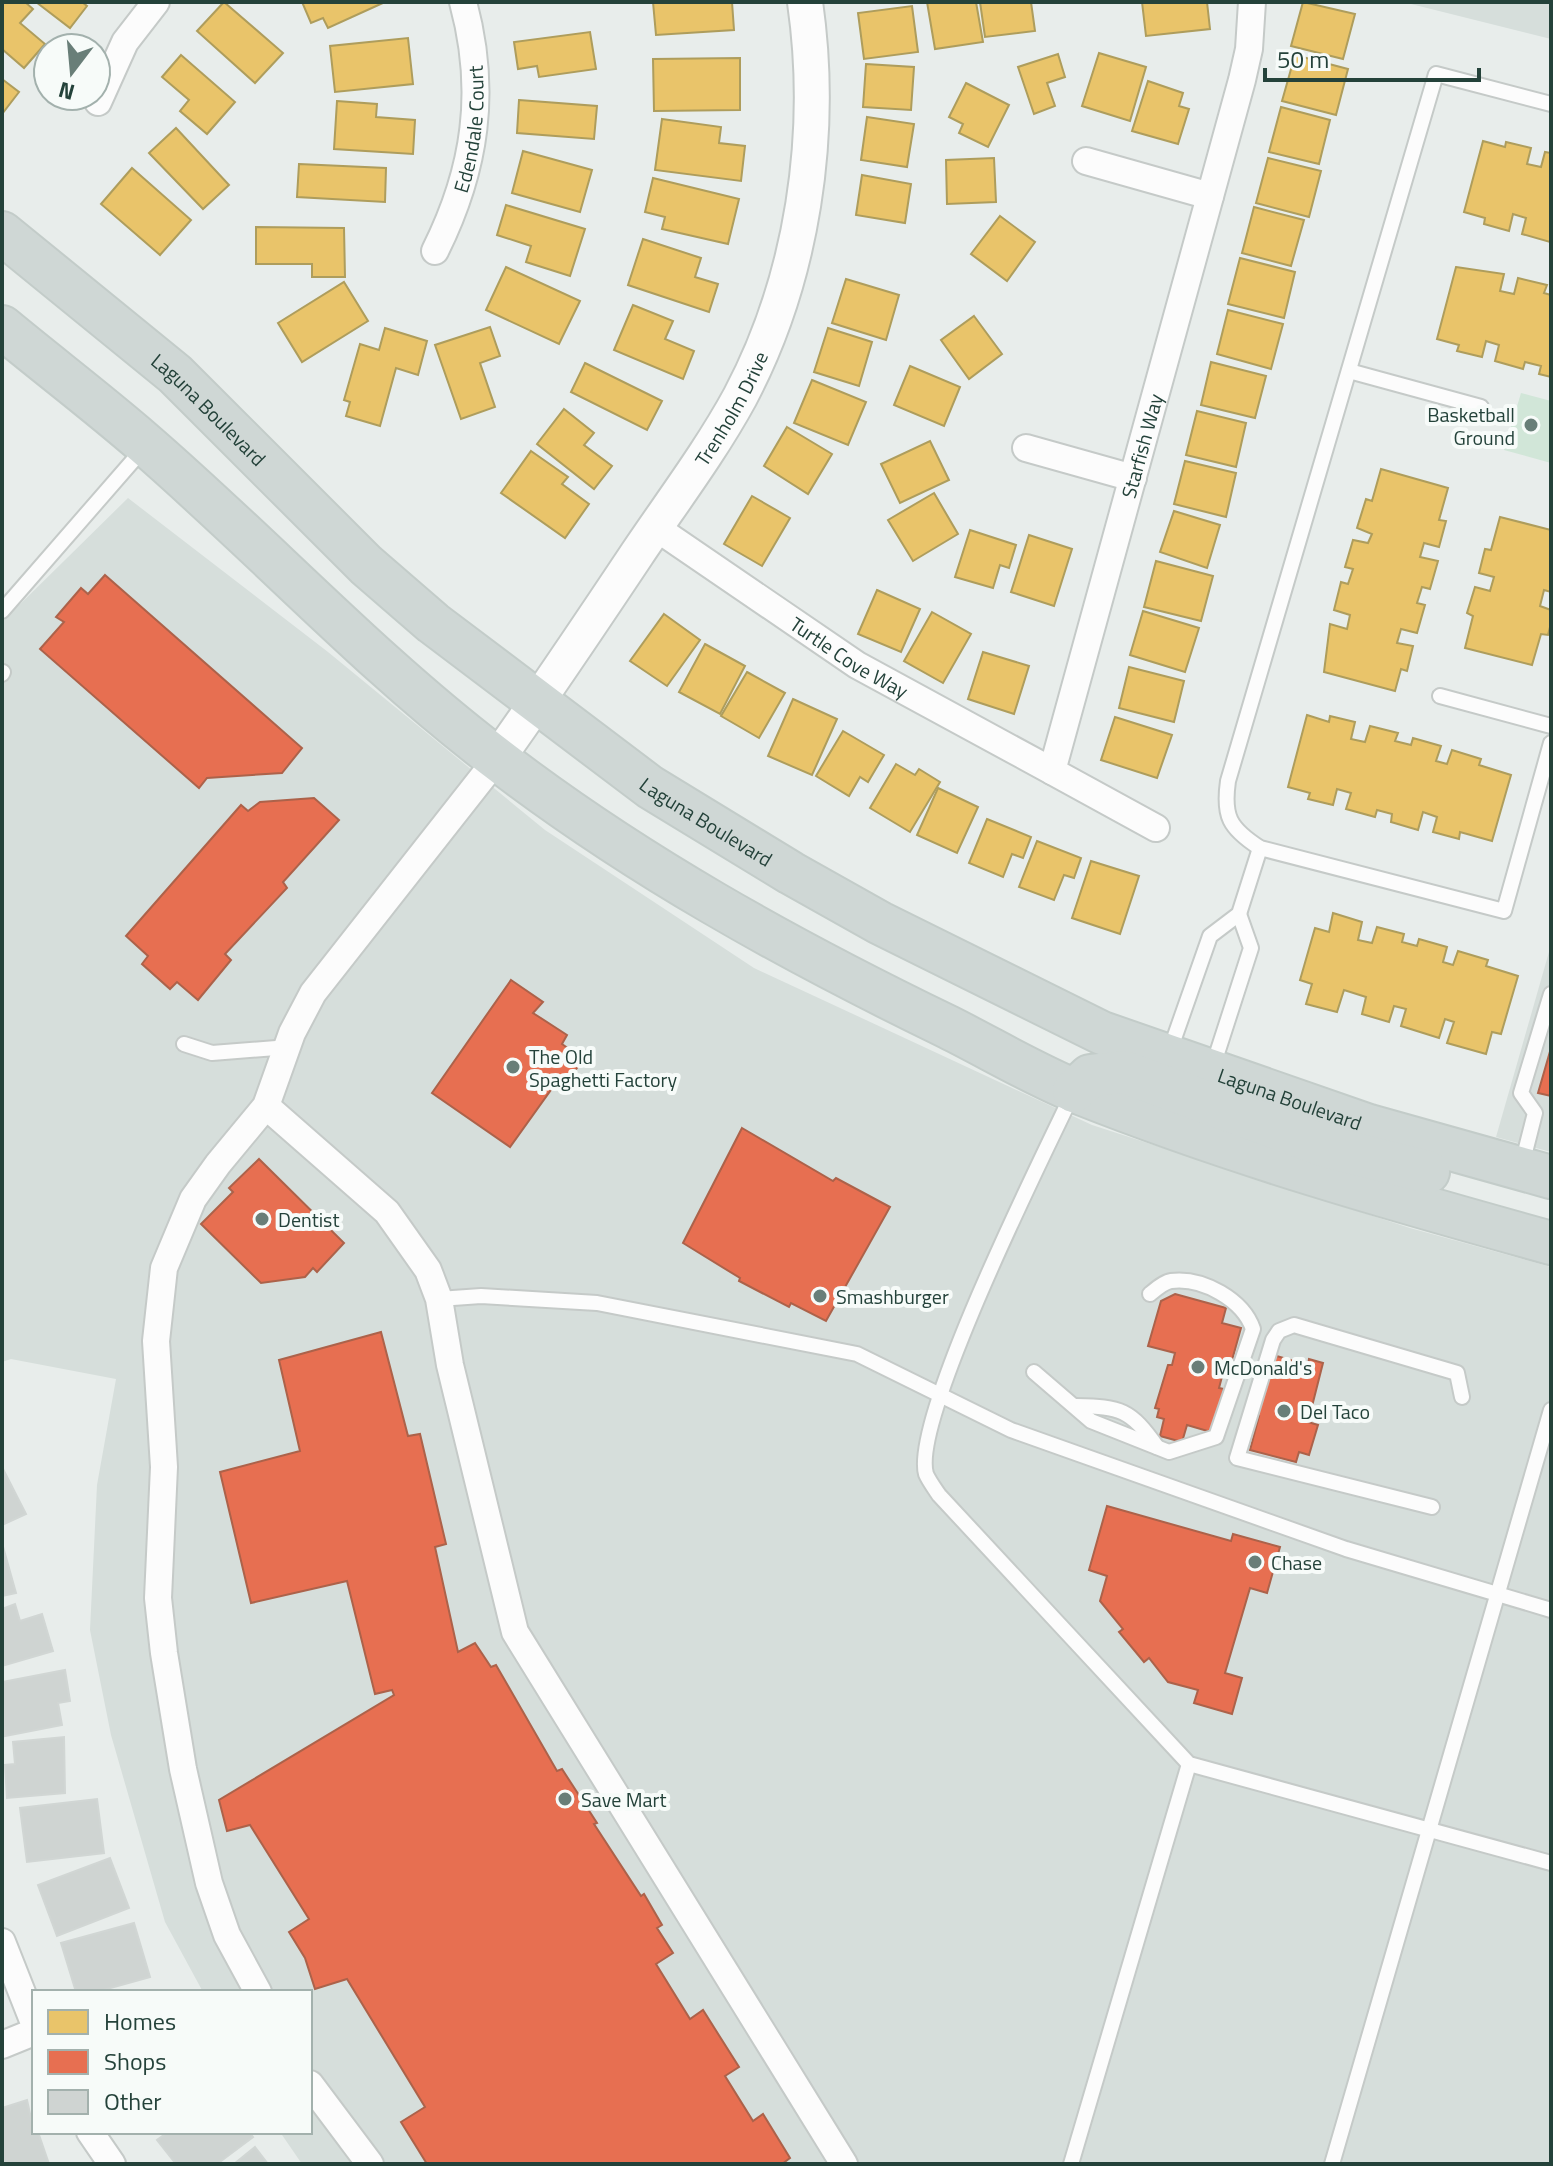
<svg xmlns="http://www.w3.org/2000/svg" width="1553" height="2166" viewBox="0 0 1553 2166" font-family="'Titillium Web',sans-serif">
<rect width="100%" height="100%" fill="#e8edeb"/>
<g fill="#d6dedb">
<polygon points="1403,2 1551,2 1551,39"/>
<polygon points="128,498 328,652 545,830 754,968 1092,1125 1410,1228 1551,1267 1551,2164 302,2164 280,2132 310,2132 310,1992 203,1992 165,1922 111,1735 90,1630 97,1485 116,1379 11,1359 2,1362 2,622"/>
<polygon points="1551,945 1551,1152 1496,1137"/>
</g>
<polygon fill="#d1e6d8" points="1521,393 1551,401 1551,463 1504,450"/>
<g fill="#e9c46a" stroke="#ae9d5c" stroke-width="2">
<polygon points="2,2 25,2 33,9 20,23 45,44 24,68 2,49"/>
<polygon points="36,2 82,2 87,6 70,28"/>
<polygon points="224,2 283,53 255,83 197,31"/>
<polygon points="302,2 385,2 328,28 323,18 311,23"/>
<polygon points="653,2 732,2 734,30 656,35"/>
<polygon points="927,2 976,2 983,42 935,49"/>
<polygon points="980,2 1031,2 1035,31 985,37"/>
<polygon points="1142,2 1207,2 1210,29 1146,36"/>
<polygon points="1303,2 1355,14 1343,59 1291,46"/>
<polygon points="912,6 918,52 864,59 858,13"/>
<polygon points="590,32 596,69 539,77 537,66 518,69 514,42"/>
<polygon points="408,38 413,84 335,92 330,46"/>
<polygon points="1099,53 1146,67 1130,121 1082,106"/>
<polygon points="1058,54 1065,77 1047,83 1055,106 1034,114 1018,67"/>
<polygon points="181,55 235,102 207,134 180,111 189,100 162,77"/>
<polygon points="1295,55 1348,69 1336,115 1282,101"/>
<polygon points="740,58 740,110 654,111 653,59"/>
<polygon points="866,64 914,67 911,110 863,107"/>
<polygon points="2,79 19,92 2,114"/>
<polygon points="1148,81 1183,93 1179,106 1189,109 1178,144 1132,131"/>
<polygon points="966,83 1009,105 988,147 959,133 963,124 949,117"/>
<polygon points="519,100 597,106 594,139 517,133"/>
<polygon points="337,101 377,104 376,117 415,120 413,154 334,149"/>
<polygon points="1281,107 1330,120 1319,164 1269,152"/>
<polygon points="867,117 914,124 907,167 861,160"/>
<polygon points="662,119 721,127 719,143 745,146 741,181 655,170"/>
<polygon points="176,128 229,185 203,209 149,153"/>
<polygon points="1483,141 1505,147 1506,142 1531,148 1527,164 1541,167 1545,152 1551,153 1550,242 1522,234 1526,218 1513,214 1509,231 1484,224 1485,218 1464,212"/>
<polygon points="523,151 592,170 580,212 512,193"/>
<polygon points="994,158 996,202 947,204 946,160"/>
<polygon points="1268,158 1321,171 1309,217 1256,203"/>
<polygon points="299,164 386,168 385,202 297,197"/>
<polygon points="132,168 191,220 160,255 101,204"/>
<polygon points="862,175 911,184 905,223 856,215"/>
<polygon points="653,178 739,199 728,244 662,229 665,217 645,212"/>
<polygon points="506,205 585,229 570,276 526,262 531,246 497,235"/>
<polygon points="1254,207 1304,220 1291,266 1242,253"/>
<polygon points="1000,216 1035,242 1007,281 971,254"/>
<polygon points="256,227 344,228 345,277 312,277 312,264 256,264"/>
<polygon points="643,239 701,258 695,277 718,284 709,312 628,285"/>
<polygon points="1240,258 1295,272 1284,318 1228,304"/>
<polygon points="506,267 580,301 559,344 486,310"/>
<polygon points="1456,267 1504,274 1500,291 1514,294 1518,278 1547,285 1544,293 1551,295 1551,377 1539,374 1541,366 1525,362 1523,369 1495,361 1499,345 1486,341 1482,357 1457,351 1459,345 1437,339"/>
<polygon points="846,279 899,295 886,340 832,323"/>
<polygon points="344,282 368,321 302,362 278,323"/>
<polygon points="633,305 673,321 665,339 694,351 683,379 614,350"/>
<polygon points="1228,310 1283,324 1271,369 1217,354"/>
<polygon points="974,316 1002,354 969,379 941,340"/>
<polygon points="490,327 500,356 480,363 495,407 461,419 435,345"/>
<polygon points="385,328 427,341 418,375 396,368 380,426 346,416 350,402 344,400 360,344 379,350"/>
<polygon points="828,328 872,342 859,386 814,372"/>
<polygon points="1211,362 1266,376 1255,418 1201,405"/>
<polygon points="585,363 662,401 647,430 571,392"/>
<polygon points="910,366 960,387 944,426 894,405"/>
<polygon points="812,380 866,402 848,445 794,423"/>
<polygon points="564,409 594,433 584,445 612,466 594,489 537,444"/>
<polygon points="1197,411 1246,423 1236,467 1186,455"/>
<polygon points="787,427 832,454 808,494 764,466"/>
<polygon points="930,441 949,480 900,503 881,464"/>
<polygon points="531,451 568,477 562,484 589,504 565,538 501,493"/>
<polygon points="1185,461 1236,473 1226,517 1174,504"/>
<polygon points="1381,469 1448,488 1439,520 1446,521 1439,547 1424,543 1420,557 1438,561 1430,589 1422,587 1417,603 1425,605 1417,633 1401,629 1397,643 1413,646 1407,671 1401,669 1395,691 1324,672 1330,624 1347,629 1350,615 1334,610 1341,582 1348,584 1353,569 1345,567 1353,540 1368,543 1372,534 1357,528 1366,499 1372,501"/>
<polygon points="934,493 958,534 913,561 888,520"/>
<polygon points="752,496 790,518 762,566 724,544"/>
<polygon points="1174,511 1220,525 1207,568 1160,552"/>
<polygon points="1500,517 1551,530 1551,592 1544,590 1540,606 1551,610 1551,623 1548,635 1541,634 1532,665 1465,648 1473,616 1467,613 1475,587 1490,591 1494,577 1479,573 1485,549 1491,550"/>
<polygon points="970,530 1016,545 1009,568 1000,565 993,588 955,577"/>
<polygon points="1029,535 1072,549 1054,606 1011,592"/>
<polygon points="1156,561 1213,576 1201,621 1144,607"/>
<polygon points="877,590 920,609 901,652 858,634"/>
<polygon points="1143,611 1199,628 1185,672 1130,655"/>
<polygon points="932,612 971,634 943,683 904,661"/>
<polygon points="664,614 700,640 667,686 630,661"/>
<polygon points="705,644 745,666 720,714 679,692"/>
<polygon points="983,652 1029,666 1014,714 968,699"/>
<polygon points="1129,667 1184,681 1174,722 1119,708"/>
<polygon points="747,672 785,693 759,738 721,716"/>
<polygon points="793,699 837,719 812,775 768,756"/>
<polygon points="1307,715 1329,722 1330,716 1355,722 1351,739 1365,742 1370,726 1398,733 1395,741 1411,745 1413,738 1441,746 1436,761 1447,764 1452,750 1481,759 1479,765 1511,775 1492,841 1460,832 1459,839 1433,832 1437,817 1423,812 1418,830 1391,822 1392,814 1377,810 1375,817 1346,809 1351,793 1337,789 1333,805 1308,799 1310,793 1288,787"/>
<polygon points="1115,717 1172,735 1157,778 1101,760"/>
<polygon points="843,731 884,755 868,782 860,777 849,796 816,776"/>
<polygon points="896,764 915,775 919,769 940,782 910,832 870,808"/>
<polygon points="938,788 978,807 957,853 917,835"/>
<polygon points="987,819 1031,837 1023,858 1012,854 1003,877 969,863"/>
<polygon points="1037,841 1081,858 1074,878 1064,875 1054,900 1019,887"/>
<polygon points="1091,861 1139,876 1120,934 1072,918"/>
<polygon points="1333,913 1362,922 1358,940 1372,943 1377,927 1404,934 1402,942 1417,946 1419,939 1447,947 1443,962 1453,965 1458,951 1488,960 1486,966 1518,976 1501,1034 1492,1032 1486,1054 1447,1043 1454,1022 1445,1019 1439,1038 1401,1026 1406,1009 1394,1006 1389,1022 1362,1014 1366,997 1344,990 1337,1012 1306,1004 1312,984 1300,980 1315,928 1329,932"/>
</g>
<g fill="#e76f51" stroke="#ac624a" stroke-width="2">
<polygon points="105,575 302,748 282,773 207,778 199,788 40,649 64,622 56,617 81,588 88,594"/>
<polygon points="314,798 339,820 283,882 287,888 225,954 231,960 198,1000 177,982 170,989 142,964 148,956 126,936 241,805 248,811 260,802"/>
<polygon points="511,980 543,1002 533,1013 567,1035 562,1044 583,1059 568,1081 561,1076 510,1147 432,1093"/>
<polygon points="1551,1048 1551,1096 1538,1093"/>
<polygon points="742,1128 833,1181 836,1178 890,1207 826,1321 791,1303 789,1307 739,1281 740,1278 683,1243"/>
<polygon points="259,1159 344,1243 317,1272 313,1268 305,1277 261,1283 201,1224 233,1192 229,1188"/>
<polygon points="1175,1294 1226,1308 1222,1323 1241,1328 1229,1371 1224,1369 1219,1388 1224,1389 1211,1432 1187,1425 1182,1442 1160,1436 1164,1419 1157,1417 1159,1409 1155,1408 1168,1365 1172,1365 1175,1353 1148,1346 1161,1301"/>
<polygon points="381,1332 408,1436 420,1434 446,1544 435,1547 458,1652 475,1643 491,1667 496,1665 557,1771 562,1769 597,1823 594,1824 641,1896 644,1894 662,1925 657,1928 673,1953 656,1964 690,2019 703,2010 739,2067 725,2076 753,2121 763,2114 790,2158 782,2164 427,2164 401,2122 425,2107 347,1979 315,1989 305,1958 289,1932 309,1919 250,1825 227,1831 219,1800 394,1695 392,1690 375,1694 347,1581 251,1603 220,1472 300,1451 279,1360"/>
<polygon points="1273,1355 1308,1365 1309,1359 1323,1363 1308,1422 1318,1425 1309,1455 1299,1452 1296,1462 1250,1450 1259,1416 1255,1415"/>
<polygon points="1107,1506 1231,1541 1233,1534 1280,1547 1267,1593 1250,1588 1225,1673 1242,1678 1232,1714 1194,1703 1198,1690 1168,1682 1149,1658 1144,1662 1119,1632 1123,1629 1100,1601 1107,1576 1089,1570"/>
</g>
<g fill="#cfd4d2" stroke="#d1d6d4" stroke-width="2">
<polygon points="2,1467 26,1514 2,1525"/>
<polygon points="2,1543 16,1593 2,1596"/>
<polygon points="15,1604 20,1621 42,1614 53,1651 2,1666 2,1609"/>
<polygon points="65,1670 70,1701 58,1703 62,1725 5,1736 2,1682"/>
<polygon points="64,1737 65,1793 7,1798 5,1765 15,1764 13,1742"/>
<polygon points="97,1799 104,1853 27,1862 20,1808"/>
<polygon points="110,1858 129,1908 57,1936 38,1885"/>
<polygon points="134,1923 150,1977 96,1992 76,1992 61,1943"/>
<polygon points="27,2100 34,2132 38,2132 49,2164 2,2164 2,2108"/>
<polygon points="168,2132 249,2132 253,2137 217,2164 176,2164 157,2140"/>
<polygon points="255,2147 268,2164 234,2164"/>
</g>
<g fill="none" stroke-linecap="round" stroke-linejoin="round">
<g stroke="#c5cac8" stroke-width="18">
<g id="service">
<path d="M1551 104 1436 74 1228 781C1223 816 1229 828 1260 848L1504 911 1551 743"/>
<polyline points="1349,371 1481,407"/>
<polyline points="2,611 144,448"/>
<polyline points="2,674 3,672"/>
<polyline points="1440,696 1551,726"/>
<polyline points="184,1044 212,1053 289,1047"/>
<polyline points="1169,1053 1210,936 1239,914 1260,848"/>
<polyline points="1212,1069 1251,948 1239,914"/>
<path d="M1072 1095C1043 1156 911 1420 926 1474 929 1481 935 1489 939 1495L1189 1764 1551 1863"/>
<polyline points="1522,1164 1535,1113 1521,1093 1551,994"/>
<polyline points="439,1299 481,1296 597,1303 857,1354 1011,1430 1346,1549 1551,1610"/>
<path d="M1034 1372 1091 1421 1169 1452 1216 1437 1253 1329C1243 1300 1203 1277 1171 1281 1164 1282 1156 1289 1150 1294"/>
<path d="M1076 1406C1121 1407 1130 1409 1157 1447"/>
<polyline points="1432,1507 1237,1458 1273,1340 1279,1331 1294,1325 1457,1373 1462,1397"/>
<polyline points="1071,2164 1189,1764"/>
<polyline points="1332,2164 1551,1410"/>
</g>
</g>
<g stroke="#c5cac8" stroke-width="30">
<g id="minor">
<polyline points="98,102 125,42 156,2"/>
<polyline points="1086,161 1210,196"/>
<path id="s1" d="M435 251C476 169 487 90 463 2"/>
<polyline points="1026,448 1133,478"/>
<path id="s2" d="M655 527 857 665 1052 771"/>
<path id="s3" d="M1156 828 1052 771 1242 80 1249 49 1252 2"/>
<polyline points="266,1106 387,1212 428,1270 439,1299 450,1365 515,1632 844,2164"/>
<polyline points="2,1942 34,2023"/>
<polyline points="258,1992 227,1935 209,1883 183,1769 164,1653 158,1598 164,1467 156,1341 164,1268 193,1199 218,1164 266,1106 292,1033 313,993 497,759"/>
<polyline points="2,2045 34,2032"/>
<polyline points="310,2084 370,2164"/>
<polyline points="90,2132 112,2164"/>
</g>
</g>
<g stroke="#c5cac8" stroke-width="38">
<g id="tertiary">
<path id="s4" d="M497 759C545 692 591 623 637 554 672 502 710 452 740 397 803 278 824 134 805 2"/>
</g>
</g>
<g stroke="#c3ccc9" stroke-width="46">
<g id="primary">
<path id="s5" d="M2 233 175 374 366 565 433 623 650 787 791 873 880 923 1102 1033 1369 1126 1551 1177"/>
<path d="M2 327C49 366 98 403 144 443 262 545 368 660 492 755 633 864 789 950 948 1027 992 1049 1035 1075 1080 1093 1234 1154 1392 1199 1551 1243"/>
<polyline points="1074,1091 1090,1076 1124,1072 1328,1147 1428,1172"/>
</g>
</g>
<use href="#service" stroke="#fcfcfc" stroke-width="14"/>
<use href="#minor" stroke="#fcfcfc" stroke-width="26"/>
<use href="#tertiary" stroke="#fcfcfc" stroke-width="34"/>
<use href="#primary" stroke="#cfd7d5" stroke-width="42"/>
</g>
<g fill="#697e78" stroke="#f7fbf9" stroke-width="3">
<circle cx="1531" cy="425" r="8"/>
<circle cx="513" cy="1067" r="8"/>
<circle cx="262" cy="1219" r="8"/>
<circle cx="820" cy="1296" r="8"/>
<circle cx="1198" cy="1367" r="8"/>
<circle cx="1284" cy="1411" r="8"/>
<circle cx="1255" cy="1562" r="8"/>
<circle cx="565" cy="1799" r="8"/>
</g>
<g text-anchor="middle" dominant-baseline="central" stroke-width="8" stroke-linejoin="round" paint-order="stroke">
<g font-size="20" fill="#24423a" stroke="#f7fbf9">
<text stroke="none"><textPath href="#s1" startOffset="128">Edendale Court</textPath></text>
<text stroke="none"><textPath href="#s4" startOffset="422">Trenholm Drive</textPath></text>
<text stroke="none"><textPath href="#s5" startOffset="272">Laguna Boulevard</textPath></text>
<text stroke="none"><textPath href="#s3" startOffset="456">Starfish Way</textPath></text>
<text stroke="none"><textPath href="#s2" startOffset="234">Turtle Cove Way</textPath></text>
<text stroke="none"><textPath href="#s5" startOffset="920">Laguna Boulevard</textPath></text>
<text stroke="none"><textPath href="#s5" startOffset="1568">Laguna Boulevard</textPath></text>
</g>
<g font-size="20" fill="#24423a" stroke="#f7fbf9" text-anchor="start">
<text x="1515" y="414" text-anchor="end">Basketball<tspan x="1515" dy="23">Ground</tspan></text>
<text x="529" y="1056">The Old<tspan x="529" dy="23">Spaghetti Factory</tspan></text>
<text x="278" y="1219">Dentist</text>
<text x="836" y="1296">Smashburger</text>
<text x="1214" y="1367">McDonald's</text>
<text x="1300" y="1411">Del Taco</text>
<text x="1271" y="1562">Chase</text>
<text x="581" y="1799">Save Mart</text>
</g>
</g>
<rect width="1553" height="2166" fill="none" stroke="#24423a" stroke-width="8"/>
<rect x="32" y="1990" width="280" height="144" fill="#f7fbf9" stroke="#a3b1ad" stroke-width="2"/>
<rect x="48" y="2010" width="40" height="24" fill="#e9c46a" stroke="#a3b1ad" stroke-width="2"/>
<text x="104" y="2030" font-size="24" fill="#24423a">Homes</text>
<rect x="48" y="2050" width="40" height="24" fill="#e76f51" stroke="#a3b1ad" stroke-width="2"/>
<text x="104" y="2070" font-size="24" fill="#24423a">Shops</text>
<rect x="48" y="2090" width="40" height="24" fill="#cfd4d2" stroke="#a3b1ad" stroke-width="2"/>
<text x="104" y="2110" font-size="24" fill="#24423a">Other</text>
<g transform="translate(72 72) rotate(196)"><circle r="38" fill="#f7fbf9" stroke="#a3b1ad" stroke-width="2"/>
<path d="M0-6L14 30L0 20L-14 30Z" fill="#697e78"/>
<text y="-12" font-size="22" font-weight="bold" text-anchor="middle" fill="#24423a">N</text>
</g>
<path d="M1265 68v12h214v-12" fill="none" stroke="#24423a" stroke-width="4"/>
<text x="1277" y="68" font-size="24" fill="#24423a" stroke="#f7fbf9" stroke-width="6" paint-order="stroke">50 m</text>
</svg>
